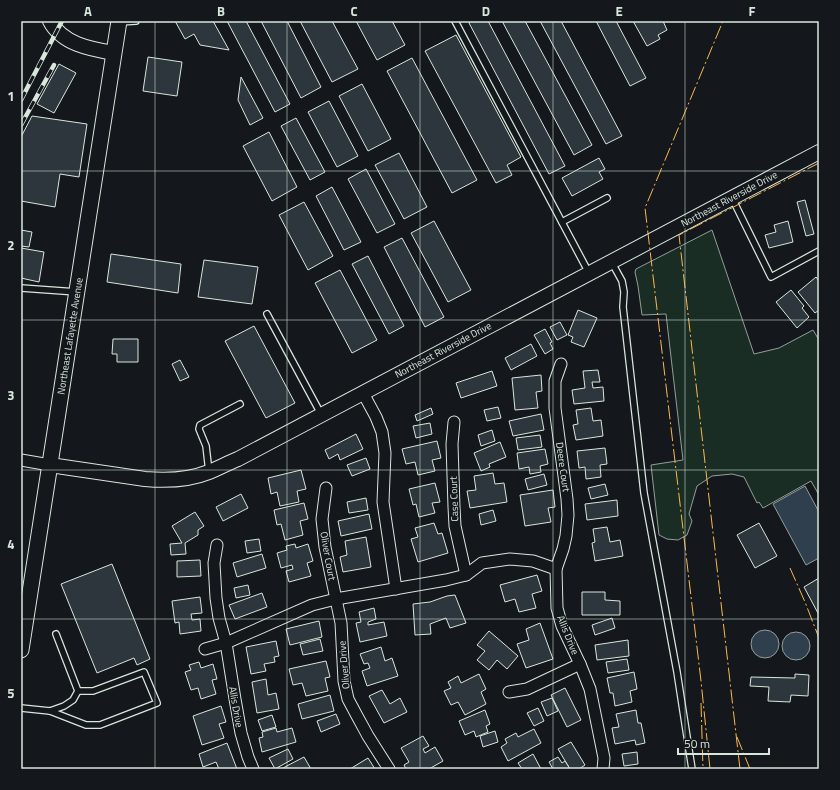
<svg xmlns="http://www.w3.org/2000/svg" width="840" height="790" viewBox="0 0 840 790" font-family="'Titillium Web',sans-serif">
<rect width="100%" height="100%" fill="#14181c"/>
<polygon fill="#1a2d24" stroke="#939e99" points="712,230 754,354 779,348 813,330 819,340 819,495 811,481 763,508 759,502 757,503 744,477 732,474 712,476 697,486 689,514 692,521 687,535 678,540 667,539 659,535 651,465 683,460 666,314 642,315 638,286 635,272 636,269"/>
<g fill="#2f3f4d" stroke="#939e99">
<polygon points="805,486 819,512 819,558 806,565 773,504"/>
<circle cx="765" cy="644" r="14"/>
<circle cx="796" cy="646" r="14"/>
</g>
<g fill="#2c363c" stroke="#d8e6dc">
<polygon points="175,21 213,21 229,50 200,45 194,34 185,39"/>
<polygon points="227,21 246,21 290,104 275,112"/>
<polygon points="261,21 287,21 321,87 301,98"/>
<polygon points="300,21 332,21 358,69 332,82"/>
<polygon points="356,21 392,21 405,45 377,60"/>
<polygon points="471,21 488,21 565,166 549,174 469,23"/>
<polygon points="502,21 525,21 592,145 574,155"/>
<polygon points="540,21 561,21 622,136 606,144"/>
<polygon points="596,21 616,21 646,78 630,86"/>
<polygon points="633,21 663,21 667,30 658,35 660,39 647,46"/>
<polygon points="456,35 521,157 507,165 512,175 496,183 425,51"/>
<polygon points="148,57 182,62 177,96 143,91"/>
<polygon points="412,58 477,180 452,193 387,71"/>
<polygon points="59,64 76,73 54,113 37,104"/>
<polygon points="241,77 263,118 250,125 238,100"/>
<polygon points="362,84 391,139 368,151 339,96"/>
<polygon points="329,101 358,156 337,167 308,112"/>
<polygon points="32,116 87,124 79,177 60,174 55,207 21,201 21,137"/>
<polygon points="296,118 325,172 310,180 281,126"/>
<polygon points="269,132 297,187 272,201 243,146"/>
<polygon points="399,153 427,207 404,219 375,165"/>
<polygon points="599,158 605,169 599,172 603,179 572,196 562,178"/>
<polygon points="366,169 395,224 377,233 348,179"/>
<polygon points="332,187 361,242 344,250 316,196"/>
<polygon points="805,200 814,234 806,236 797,202"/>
<polygon points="304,202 333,256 308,270 279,215"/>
<polygon points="434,221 471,290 448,302 411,233"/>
<polygon points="788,221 793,242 769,248 765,235 776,232 774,225"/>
<polygon points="21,230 32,232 29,247 21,246"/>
<polygon points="402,238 444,317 425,327 384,247"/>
<polygon points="21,248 44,252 39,282 21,278"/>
<polygon points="111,254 181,264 178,293 107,282"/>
<polygon points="368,256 404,326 389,334 352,264"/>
<polygon points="204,260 258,267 252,304 198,297"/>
<polygon points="340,270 377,340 352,353 315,283"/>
<polygon points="816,277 819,281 819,310 815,313 798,292"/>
<polygon points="791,290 804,306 802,308 809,317 797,328 776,302"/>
<polygon points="578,310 597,318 584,347 571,342 573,337 568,335"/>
<polygon points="560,322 567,335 557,340 550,327"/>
<polygon points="254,326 295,403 266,418 225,341"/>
<polygon points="545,329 552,342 550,343 553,349 545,354 534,335"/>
<polygon points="113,339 138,339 138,362 117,362 117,354 112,354"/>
<polygon points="531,344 537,356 511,370 505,358"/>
<polygon points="180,360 189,377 180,381 172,364"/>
<polygon points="598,370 600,382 592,382 593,388 603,387 604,401 574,404 572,390 585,388 583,371"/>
<polygon points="492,371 497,386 461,398 456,383"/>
<polygon points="541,375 542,391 536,392 538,408 515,410 512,378"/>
<polygon points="498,407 501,418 487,421 484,410"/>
<polygon points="431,408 433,414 417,421 415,415"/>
<polygon points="591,408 593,421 601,420 603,436 576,440 573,425 578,424 576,410"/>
<polygon points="541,414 544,430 513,436 509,421"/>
<polygon points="430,423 432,434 416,438 413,426"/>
<polygon points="492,430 495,441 481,446 478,435"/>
<polygon points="356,434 363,449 340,460 338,454 329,459 325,450"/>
<polygon points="540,435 542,447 518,450 516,438"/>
<polygon points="437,441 441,458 432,460 435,471 418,475 415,462 406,464 402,449"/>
<polygon points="500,442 506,457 489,464 490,467 481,471 474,453"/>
<polygon points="605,448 607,464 600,465 601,477 586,479 585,467 579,468 577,451"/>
<polygon points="545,449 548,464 540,466 541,472 530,474 529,467 519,469 517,453"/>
<polygon points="366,458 370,469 352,476 347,465"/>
<polygon points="301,470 306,489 297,491 299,502 280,506 277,492 271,494 268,478"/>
<polygon points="493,473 495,484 504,483 507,502 470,508 467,491 476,490 474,476"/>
<polygon points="544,474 547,485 528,490 525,479"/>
<polygon points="435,483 440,502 432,503 435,513 419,517 416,504 413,505 409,489"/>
<polygon points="605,484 608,495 591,499 588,488"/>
<polygon points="553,490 555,507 548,508 551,522 525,526 520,495"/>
<polygon points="241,494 248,508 223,521 216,507"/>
<polygon points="366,498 368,510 349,513 347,502"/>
<polygon points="617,500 618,516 587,520 585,504"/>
<polygon points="304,503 308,519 300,521 303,535 285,540 281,524 277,525 274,510"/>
<polygon points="493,510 496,521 481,525 479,514"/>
<polygon points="195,512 204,526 198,530 198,535 185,543 186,554 171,555 170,544 182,543 172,526"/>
<polygon points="369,514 372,529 341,536 338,521"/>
<polygon points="434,523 438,534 442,533 448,553 418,562 411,539 418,537 415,528"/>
<polygon points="759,523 777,556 755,568 737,535"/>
<polygon points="607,527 610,542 620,540 623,556 595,561 592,543 595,542 593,529"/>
<polygon points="366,537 371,567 343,572 340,557 347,555 345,541"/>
<polygon points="259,539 261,551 247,553 245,541"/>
<polygon points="295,544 296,548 308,544 313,561 307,563 311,576 289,582 286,571 293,569 292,565 281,568 277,553 287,550 286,546"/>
<polygon points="262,554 266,568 237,577 233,563"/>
<polygon points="200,560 201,576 177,577 177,561"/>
<polygon points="112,564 150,659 137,665 134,658 97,673 61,584"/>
<polygon points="537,575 542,591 532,594 536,608 519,612 515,599 505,602 500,585"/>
<polygon points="819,578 819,615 804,587"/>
<polygon points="248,585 250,595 236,598 234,588"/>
<polygon points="582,592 605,592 605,600 620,601 620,615 582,615"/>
<polygon points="262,593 267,607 235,619 229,605"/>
<polygon points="455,595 466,623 450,628 446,618 430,624 431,634 415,635 413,604 430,602 447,596"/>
<polygon points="200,597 202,613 191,614 192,620 200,619 201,631 180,634 179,622 175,623 172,601"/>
<polygon points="374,608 376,619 368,622 368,625 384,622 387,636 360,642 356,623 361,622 359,612"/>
<polygon points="612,618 615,628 595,635 592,625"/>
<polygon points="319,621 322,637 290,645 286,629"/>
<polygon points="540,623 553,659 526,668 517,644 529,640 526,629"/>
<polygon points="489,631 518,656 507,669 497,660 489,670 477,660 485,651 477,645"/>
<polygon points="320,639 323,651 303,655 300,644"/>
<polygon points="628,640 629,656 597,660 595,645"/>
<polygon points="276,641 279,656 274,657 275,662 264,664 266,671 251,674 246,647"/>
<polygon points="381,647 385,661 392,658 398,676 367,686 362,671 370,668 368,663 364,664 360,654"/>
<polygon points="627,659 629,670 608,673 606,662"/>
<polygon points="326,661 330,677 325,678 328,691 306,696 302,683 293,685 289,669"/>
<polygon points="199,662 201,668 213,664 217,679 212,680 216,694 201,699 198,688 191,690 185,672 191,670 189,665"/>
<polygon points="634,672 637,689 630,691 632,702 615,706 613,693 610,693 607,678"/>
<polygon points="479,674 486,689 481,692 486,704 465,715 458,702 451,705 444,691 451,688 448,682 458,676 461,683"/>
<polygon points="795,674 809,675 808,696 791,695 790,702 768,701 769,687 750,686 751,677 795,678"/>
<polygon points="266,679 268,695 276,693 279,709 257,713 252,682"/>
<polygon points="565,688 581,720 567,727 551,695"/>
<polygon points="382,690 390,704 400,698 407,712 384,723 369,696"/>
<polygon points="330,695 334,711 302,719 298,704"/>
<polygon points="552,698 558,711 547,716 541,702"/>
<polygon points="221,706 226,722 219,724 224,738 202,745 193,716"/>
<polygon points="538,708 544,721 534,726 527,713"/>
<polygon points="485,710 490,724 486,726 488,732 476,737 474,731 465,735 459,721"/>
<polygon points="636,710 638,723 641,723 645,743 636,745 635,740 615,744 612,728 619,727 616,714"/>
<polygon points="336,714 340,724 321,732 317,721"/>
<polygon points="272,715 276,727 262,731 258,720"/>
<polygon points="276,728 277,732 292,728 296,742 262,752 259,738 263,737 262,732"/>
<polygon points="534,729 541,743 508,761 501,747 507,743 505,739 516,733 518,737"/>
<polygon points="495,731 498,742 483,747 480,736"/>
<polygon points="423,736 429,746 423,749 425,753 435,747 443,761 429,769 406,769 404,765 409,762 401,748"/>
<polygon points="571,742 585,765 579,769 570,769 558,749"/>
<polygon points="227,743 237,769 219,769 216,762 203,767 199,754"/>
<polygon points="288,749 293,759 275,769 269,758"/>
<polygon points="637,752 638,764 624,766 622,754"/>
<polygon points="533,754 541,769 522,769 518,763"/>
<polygon points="304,757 311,769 281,769"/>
<polygon points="558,757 562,763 565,761 570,769 553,769 549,762"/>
<polygon points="368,758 375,769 350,769"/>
</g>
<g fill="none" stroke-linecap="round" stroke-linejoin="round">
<g stroke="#d8e6dc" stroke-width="8">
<g id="service">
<polyline points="455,21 589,273"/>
<polyline points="119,22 136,21"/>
<polyline points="732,198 771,277 819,251"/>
<polyline points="562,222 607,198"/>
<polyline points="611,261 622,281 624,292 623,307 644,493 677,672 692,769"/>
<polyline points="21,288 77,292"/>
<polyline points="267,314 321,414"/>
<polyline points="209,472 206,446 199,429 200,425 240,404"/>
<polyline points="21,708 50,711 64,706 73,700 78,691 56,634"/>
<polyline points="50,711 86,725 100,725 157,703 144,672 93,691 78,691"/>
</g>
</g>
<g stroke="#d8e6dc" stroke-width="13">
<g id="minor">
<polyline points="561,364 555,381 555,408 567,499 568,515 566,536 563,549 556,569 557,608 562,626 580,664 590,689 604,758 603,769"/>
<polyline points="363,393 376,417 382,432 385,453 383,502 396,589"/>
<polyline points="454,422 452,444 454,507 455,526 466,575"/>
<polyline points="21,460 50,465"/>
<polyline points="326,488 322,519 325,547 341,623 344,681 348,699 356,714 368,736 389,769"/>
<polyline points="217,545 214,563 216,598 219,618 226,643 235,699 241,733 248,757 253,769"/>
<polyline points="205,649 226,643 312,605 336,599 446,580 466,575 482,563 510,559 533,561 556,569"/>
<polyline points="509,692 527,689 580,664"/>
</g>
</g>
<g stroke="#d8e6dc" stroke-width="16">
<g id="tertiary">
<path d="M50 21C62 44 90 49 114 53"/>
<path d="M50 465 145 479C167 481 189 480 209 472 219 468 228 463 238 459L819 152"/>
</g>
</g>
<g stroke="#d8e6dc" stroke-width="17">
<polyline id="secondary" points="21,650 119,21"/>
</g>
<use href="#service" stroke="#14181c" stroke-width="5.5"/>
<use href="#minor" stroke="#14181c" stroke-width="11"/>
<use href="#tertiary" stroke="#14181c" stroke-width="14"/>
<use href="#secondary" stroke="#14181c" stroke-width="15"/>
<g stroke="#d8e6dc" stroke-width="4.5">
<g id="rail">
<polyline points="21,100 62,21"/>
<polyline points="21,125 54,65"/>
</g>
</g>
<use href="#rail" stroke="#14181c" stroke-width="3" stroke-dasharray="9" stroke-linecap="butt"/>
<g stroke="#ffb74d" stroke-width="1" stroke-dasharray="14 3 2 3" stroke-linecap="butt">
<polyline points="790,568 805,602 819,638"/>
<polyline points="701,703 703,769"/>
<polyline points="737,737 750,769"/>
<polyline points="710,769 701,681 645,208 723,21"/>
<polyline points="740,769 679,235 819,163"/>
</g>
</g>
<path fill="none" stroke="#d8e6dc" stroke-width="1" stroke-opacity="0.55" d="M155 21V769M287 21V769M420 21V769M553 21V769M685 21V769M21 171H819M21 320H819M21 470H819M21 619H819"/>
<g text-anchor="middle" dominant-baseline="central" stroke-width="3" stroke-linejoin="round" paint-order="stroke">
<g font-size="10" fill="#d8e6dc" stroke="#14181c">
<text transform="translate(729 199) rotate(-28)">Northeast Riverside Drive</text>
<text transform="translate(70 336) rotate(-81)">Northeast Lafayette Avenue</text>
<text transform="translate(443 350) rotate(-28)">Northeast Riverside Drive</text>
<text transform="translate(563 467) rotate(82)">Deere Court</text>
<text transform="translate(454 499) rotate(-92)">Case Court</text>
<text transform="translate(328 556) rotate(80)">Oliver Court</text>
<text transform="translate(568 635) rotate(68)">Allis Drive</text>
<text transform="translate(344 665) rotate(-95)">Oliver Drive</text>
<text transform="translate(236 707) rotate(80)">Allis Drive</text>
</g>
</g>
<rect width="840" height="790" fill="none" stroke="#14181c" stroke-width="44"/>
<path d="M678 748v6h91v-6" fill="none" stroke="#d8e6dc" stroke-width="2"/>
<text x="684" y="748" font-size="12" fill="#d8e6dc" stroke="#14181c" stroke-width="3" paint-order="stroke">50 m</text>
<rect x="22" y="22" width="796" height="746" fill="none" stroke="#d8e6dc" stroke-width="1.5"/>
<g font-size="13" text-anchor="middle" font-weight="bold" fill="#d8e6dc">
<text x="88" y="16">A</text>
<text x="221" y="16">B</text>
<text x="354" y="16">C</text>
<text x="486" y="16">D</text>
<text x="619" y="16">E</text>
<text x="752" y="16">F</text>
<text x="11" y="101">1</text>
<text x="11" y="250">2</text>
<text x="11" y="400">3</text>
<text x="11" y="549">4</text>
<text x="11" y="698">5</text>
</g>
</svg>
